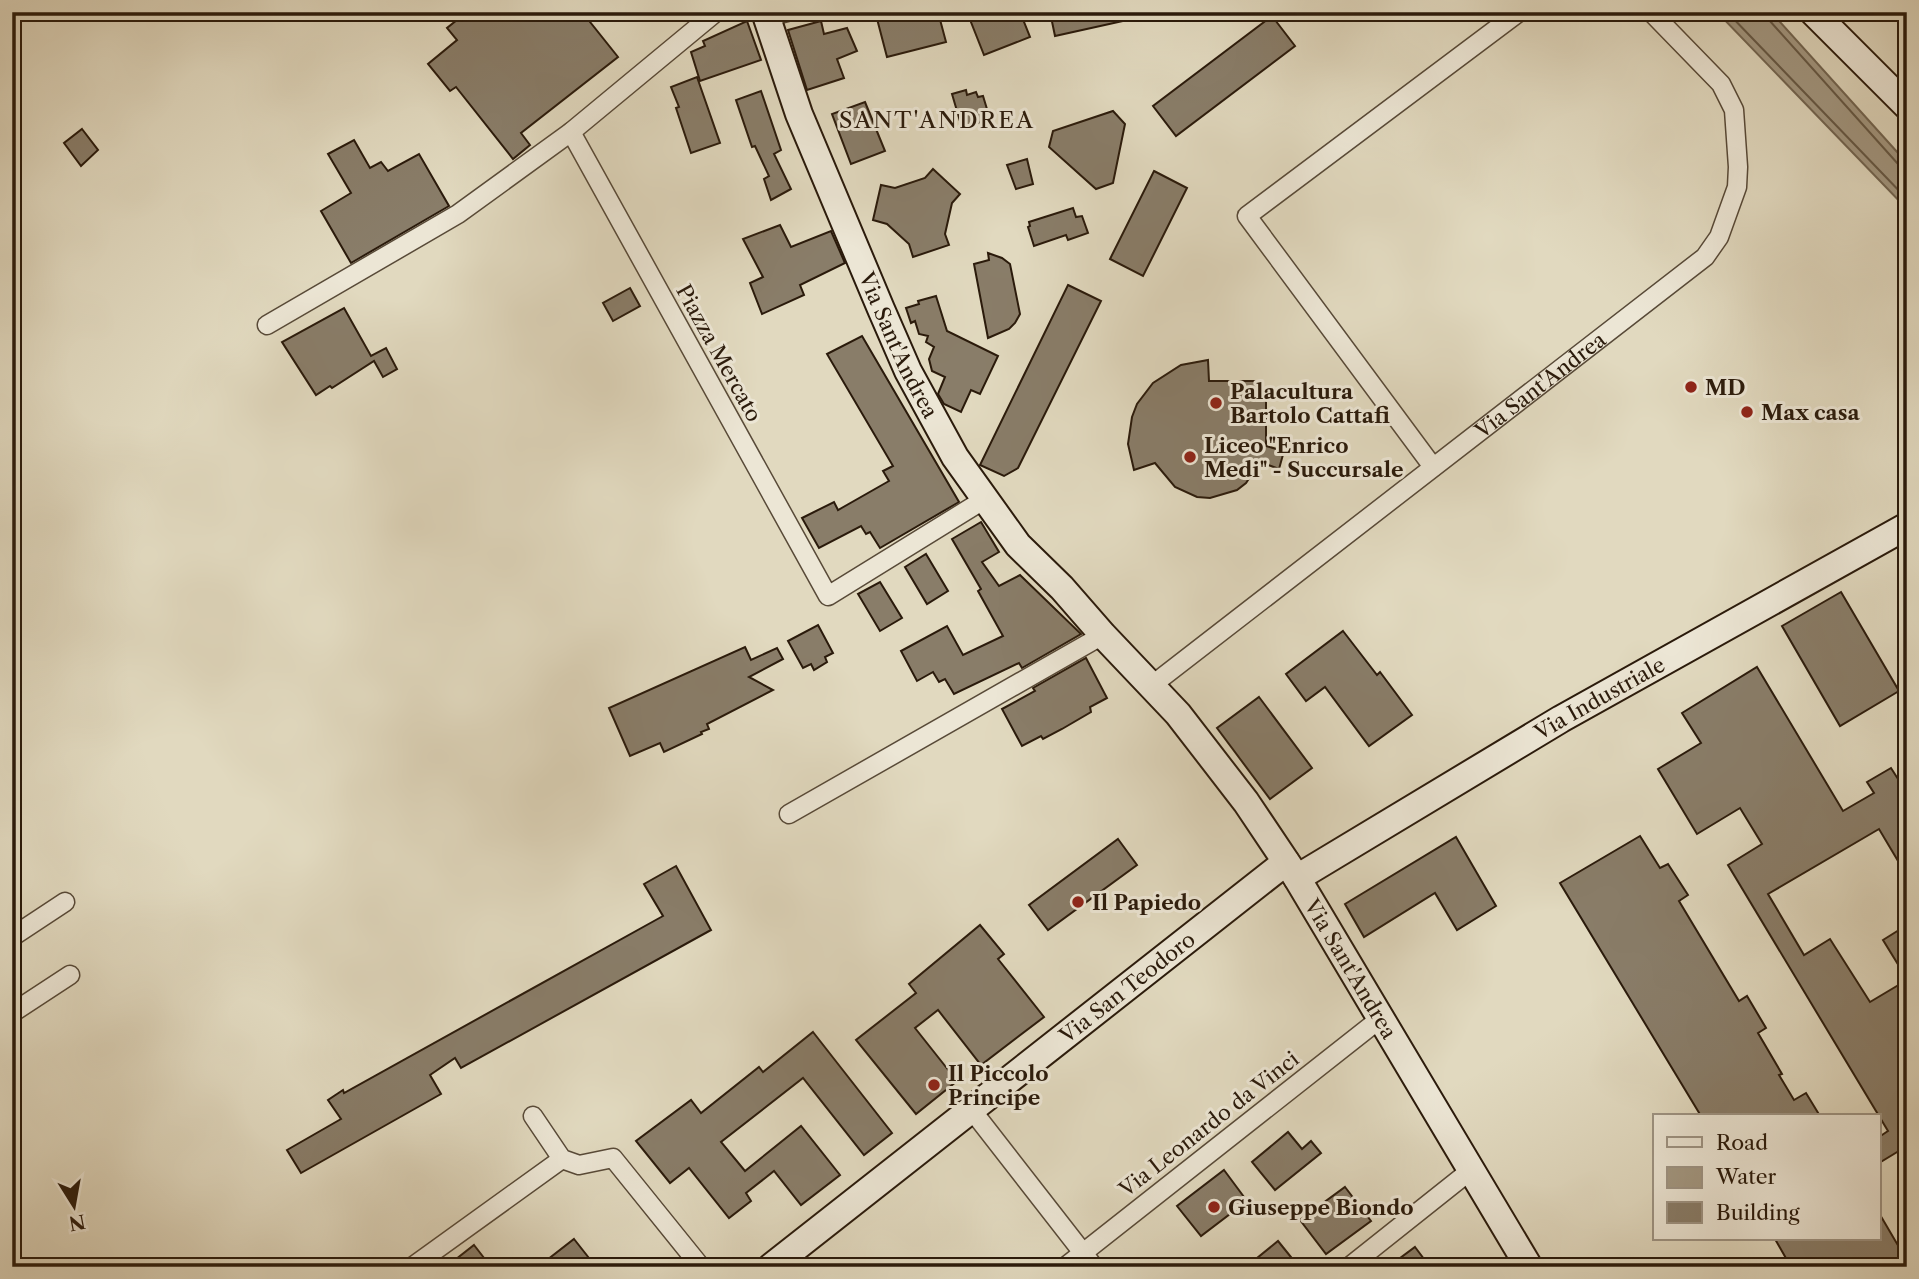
<svg xmlns="http://www.w3.org/2000/svg" width="1919" height="1279" viewBox="0 0 1919 1279" font-family="'Libre Caslon Text',serif">
<rect width="100%" height="100%" fill="#e1d9bf"/>
<filter id="stains"><feTurbulence type="fractalNoise" baseFrequency=".00286" numOctaves="4"/><feColorMatrix values="0 0 0 0 .2 0 0 0 0 .09 0 0 0 0 .02 0 0 0 .5 -.17"/></filter>
<radialGradient id="worn" r=".72"><stop offset=".6" stop-color="#630" stop-opacity="0"/><stop offset="1" stop-color="#630" stop-opacity=".3"/></radialGradient>
<polygon fill="#a39882" stroke="#736652" stroke-width="2" points="1717,12 1771,12 1907,163 1907,209"/>
<g fill="none" stroke-linecap="round" stroke-linejoin="round">
<g stroke="#665946" stroke-width="2">
<polyline points="1727,12 1907,199"/>
<polyline points="1767,12 1769,20 1898,164 1907,167"/>
</g>
</g>
<g fill="#897d69" stroke="#2a1a0b" stroke-width="2">
<polygon points="467,12 582,12 618,57 521,133 530,145 513,159 456,87 450,91 428,64 457,40 447,28"/>
<polygon points="886,12 938,12 946,42 887,57 876,15"/>
<polygon points="967,12 1020,12 1030,37 984,55"/>
<polygon points="1050,12 1131,12 1132,19 1055,36"/>
<polygon points="1272,16 1295,46 1176,136 1153,106"/>
<polygon points="747,21 761,60 700,81 691,52 705,46 703,41"/>
<polygon points="821,21 824,34 847,28 857,51 837,59 844,78 807,90 788,30"/>
<polygon points="697,77 720,143 691,153 676,108 679,107 671,87"/>
<polygon points="966,90 967,95 976,92 978,97 983,96 990,119 962,128 952,94"/>
<polygon points="761,91 781,150 774,154 791,189 771,200 764,179 769,176 755,146 752,147 736,100"/>
<polygon points="865,102 885,151 851,164 832,114"/>
<polygon points="1113,111 1125,124 1113,183 1096,189 1049,147 1053,131"/>
<polygon points="82,129 98,150 81,166 64,143"/>
<polygon points="354,140 370,168 381,162 388,171 419,154 449,206 351,263 321,211 351,193 328,154"/>
<polygon points="1027,159 1033,184 1016,189 1007,165"/>
<polygon points="933,169 960,194 952,203 945,234 949,245 913,257 909,244 887,224 873,220 881,185 895,188 925,178"/>
<polygon points="1154,171 1187,188 1143,276 1110,259"/>
<polygon points="1073,208 1076,217 1082,216 1088,233 1068,240 1066,235 1034,246 1028,227 1030,226 1029,222"/>
<polygon points="780,225 791,247 831,231 845,263 800,285 804,295 762,314 750,283 763,277 743,239"/>
<polygon points="988,253 1002,258 1010,264 1020,314 1015,323 1009,329 988,338 974,264 989,260"/>
<polygon points="1068,285 1101,301 1018,468 1004,476 980,465"/>
<polygon points="630,288 640,306 613,321 603,303"/>
<polygon points="936,296 947,331 998,356 980,394 971,390 961,412 944,404 938,394 945,377 932,371 929,359 934,347 926,342 928,336 919,334 915,321 911,323 906,308 919,304 918,301"/>
<polygon points="344,308 371,356 386,348 397,369 383,377 374,361 332,388 330,386 316,395 282,342"/>
<polygon points="862,336 959,502 880,548 870,532 866,534 861,526 819,548 802,518 834,502 838,510 889,481 883,471 893,466 827,354"/>
<polygon points="1208,360 1209,381 1258,381 1260,388 1266,391 1266,446 1284,451 1279,469 1260,462 1246,483 1237,490 1210,498 1197,497 1175,487 1155,463 1134,470 1128,444 1132,417 1137,404 1153,383 1181,365"/>
<polygon points="981,522 999,552 982,562 999,586 1020,575 1081,634 1022,668 1019,663 954,694 945,679 939,682 933,672 917,681 901,651 947,626 963,655 1003,636 978,591 981,589 952,539"/>
<polygon points="926,554 948,591 927,604 905,567"/>
<polygon points="880,582 902,618 880,631 858,594"/>
<polygon points="1841,592 1899,691 1840,726 1782,626"/>
<polygon points="818,625 833,653 825,657 827,662 814,670 811,664 803,668 788,641"/>
<polygon points="1343,631 1377,675 1380,672 1412,715 1369,746 1325,687 1306,701 1286,674"/>
<polygon points="745,647 751,660 777,648 783,659 749,677 773,690 707,724 709,729 701,732 702,734 664,752 660,743 630,756 609,708"/>
<polygon points="1086,658 1107,698 1090,707 1091,712 1062,729 1043,739 1041,736 1022,746 1002,709 1035,691 1033,688"/>
<polygon points="1757,667 1843,811 1874,793 1867,782 1891,768 1898,779 1907,774 1907,876 1879,829 1768,894 1804,955 1830,939 1870,1002 1907,980 1907,1146 1879,1163 1879,1137 1888,1131 1728,865 1762,844 1740,808 1697,834 1658,769 1701,743 1682,713"/>
<polygon points="1259,697 1312,768 1270,799 1217,728"/>
<polygon points="1640,836 1660,868 1668,864 1688,895 1679,901 1739,1001 1747,996 1766,1028 1758,1033 1782,1074 1779,1075 1794,1100 1806,1093 1820,1116 1701,1116 1560,883"/>
<polygon points="1456,837 1496,906 1457,930 1435,893 1364,937 1345,904"/>
<polygon points="1118,839 1137,865 1048,930 1029,905"/>
<polygon points="676,866 711,930 461,1068 455,1058 430,1075 441,1094 301,1173 287,1150 341,1119 328,1100 343,1090 344,1093 663,916 644,884"/>
<polygon points="980,925 1004,954 998,959 1044,1017 981,1065 938,1010 915,1028 957,1081 916,1114 856,1040 916,993 909,984"/>
<polygon points="1907,925 1907,979 1883,940"/>
<polygon points="813,1032 892,1133 864,1155 803,1078 721,1142 745,1171 801,1126 840,1175 801,1205 774,1171 746,1193 751,1201 729,1218 689,1168 670,1183 636,1141 691,1100 701,1113 759,1067 763,1072"/>
<polygon points="1288,1132 1302,1149 1311,1141 1321,1153 1275,1190 1252,1162"/>
<polygon points="1224,1170 1247,1201 1201,1236 1177,1206"/>
<polygon points="1345,1187 1371,1221 1326,1254 1300,1220"/>
<polygon points="1879,1213 1906,1259 1891,1267 1791,1267 1775,1239 1879,1239"/>
<polygon points="574,1239 596,1267 538,1267"/>
<polygon points="1278,1241 1299,1267 1246,1267"/>
<polygon points="474,1245 491,1267 446,1267"/>
<polygon points="1415,1247 1430,1267 1388,1267"/>
</g>
<g fill="none" stroke-linecap="round" stroke-linejoin="round">
<g stroke="#584a38" stroke-width="21">
<g id="street">
<polyline points="767,17 787,12"/>
<polyline points="571,132 828,596 985,499"/>
<polyline points="267,325 458,214 571,132 716,12"/>
<polyline points="1433,467 1247,216 1519,12"/>
<path id="s1" d="M1151 686 1705 257 1719 237 1737 187 1738 167 1734 110 1721 84 1651 12"/>
<polyline points="789,814 1103,635"/>
<polyline points="12,937 65,902"/>
<polyline points="12,1013 70,975"/>
<polyline points="971,1109 1094,1267"/>
<polyline points="533,1116 562,1159 579,1165 613,1158 701,1267"/>
<polyline points="412,1267 562,1159"/>
<polyline points="1065,1267 1381,1018"/>
<polyline points="1349,1267 1471,1170"/>
</g>
</g>
<g stroke="#2a1a0b" stroke-width="30">
<g id="secondary">
<path id="s2" d="M765 12 799 114 881 309 908 371 955 457 1018 545 1062 588 1103 635 1178 714 1246 802 1297 878 1529 1267"/>
<polyline points="1813,12 1907,106"/>
<path id="s3" d="M1297 878 1561 719 1907 526"/>
<path id="s4" d="M771 1267 1286 862"/>
</g>
</g>
<use href="#street" stroke="#ece6d5" stroke-width="18"/>
<use href="#secondary" stroke="#ece6d5" stroke-width="26"/>
</g>
<g fill="#8f2418" stroke="#ece6d5" stroke-width="2.5">
<circle cx="1691" cy="387" r="7"/>
<circle cx="1216" cy="403" r="7"/>
<circle cx="1747" cy="412" r="7"/>
<circle cx="1190" cy="457" r="7"/>
<circle cx="1078" cy="902" r="7"/>
<circle cx="934" cy="1085" r="7"/>
<circle cx="1214" cy="1207" r="7"/>
</g>
<g text-anchor="middle" dominant-baseline="central" stroke-width="6" stroke-linejoin="round" paint-order="stroke">
<g font-size="21" fill="#2a1a0b" stroke="#ece6d5">
<text stroke="none"><textPath href="#s2" startOffset="359">Via Sant'Andrea</textPath></text>
<text transform="translate(719 353) rotate(61)">Piazza Mercato</text>
<text stroke="none"><textPath href="#s1" startOffset="492">Via Sant'Andrea</textPath></text>
<text stroke="none"><textPath href="#s3" startOffset="352">Via Industriale</textPath></text>
<text stroke="none"><textPath href="#s2" startOffset="1134">Via Sant'Andrea</textPath></text>
<text stroke="none"><textPath href="#s4" startOffset="453">Via San Teodoro</textPath></text>
<text transform="translate(1209 1124) rotate(-38)">Via Leonardo da Vinci</text>
</g>
<g font-size="21" font-weight="bold" fill="#2a1a0b" stroke="#ece6d5" text-anchor="start">
<text x="1705" y="387">MD</text>
<text x="1230" y="391">Palacultura<tspan x="1230" dy="24">Bartolo Cattafi</tspan></text>
<text x="1761" y="412">Max casa</text>
<text x="1204" y="445">Liceo "Enrico<tspan x="1204" dy="24">Medi" - Succursale</tspan></text>
<text x="1092" y="902">Il Papiedo</text>
<text x="948" y="1073">Il Piccolo<tspan x="948" dy="24">Principe</tspan></text>
<text x="1228" y="1207">Giuseppe Biondo</text>
</g>
<g font-size="23" letter-spacing="2" fill="#2a1a0b" stroke="#ece6d5">
<text x="937" y="120">SANT'ANDREA</text>
</g>
</g>
<rect width="1919" height="1279" fill="none" stroke="#e1d9bf" stroke-width="42"/>
<rect x="14" y="14" width="1891" height="1251" fill="none" stroke="#2a1a0b" stroke-width="3.5"/>
<rect x="21" y="21" width="1877" height="1237" fill="none" stroke="#2a1a0b" stroke-width="2"/>
<rect x="1653" y="1114" width="228" height="126" fill="#ece6d5" stroke="#9e9484" stroke-width="2"/>
<rect x="1667" y="1137" width="35" height="10" fill="#ece6d5" stroke="#9e9484" stroke-width="2"/>
<text x="1716" y="1150" font-size="21" fill="#2a1a0b">Road</text>
<rect x="1667" y="1167" width="35" height="21" fill="#a39882" stroke="#9e9484" stroke-width="2"/>
<text x="1716" y="1184" font-size="21" fill="#2a1a0b">Water</text>
<rect x="1667" y="1202" width="35" height="21" fill="#897d69" stroke="#9e9484" stroke-width="2"/>
<text x="1716" y="1220" font-size="21" fill="#2a1a0b">Building</text>
<g transform="translate(74 1206) rotate(169)" stroke="#ece6d5" stroke-width="5" paint-order="stroke">
<path d="M0-5L12 26L0 18L-12 26Z" fill="#2a1a0b"/>
<text y="-10" font-size="19" font-weight="bold" text-anchor="middle" fill="#2a1a0b">N</text>
</g>
<rect width="100%" height="100%" filter="url(#stains)"/>
<rect width="100%" height="100%" fill="url(#worn)"/>
</svg>
